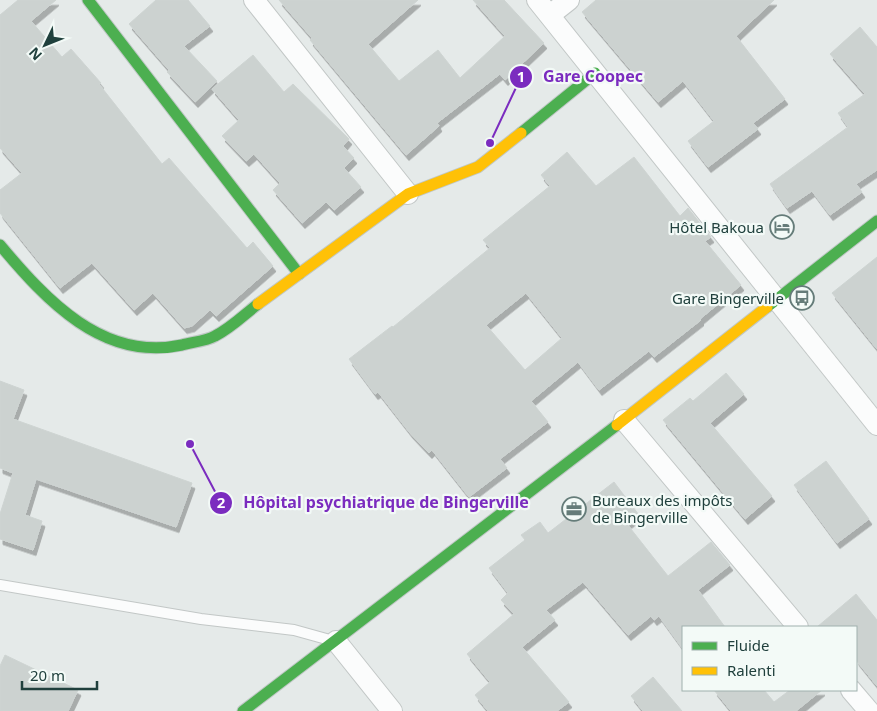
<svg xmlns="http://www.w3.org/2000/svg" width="877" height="711" viewBox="0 0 877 711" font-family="'Noto Sans',sans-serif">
<defs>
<filter id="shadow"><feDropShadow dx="3" dy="5.5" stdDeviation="0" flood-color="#0004"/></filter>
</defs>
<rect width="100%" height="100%" fill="#e5eae9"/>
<g fill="#ccd2d0" stroke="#ced4d2" fill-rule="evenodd" filter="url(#shadow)">
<polygon points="18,0 56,0 31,21 62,57 71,49 101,83 99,84 162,164 169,158 247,248 253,242 273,266 216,316 210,310 192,326 184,328 153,293 134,310 92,263 60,288 0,213 0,190 22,173 0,148 0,15"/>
<polygon points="156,0 188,0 210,26 184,46 217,81 195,102 167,72 169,70 129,24"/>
<polygon points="279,0 418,0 368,44 399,81 438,50 460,78 505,36 473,0 504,0 544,43 505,80 500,74 437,123 439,126 406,155 310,40 312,38"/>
<polygon points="596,0 774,0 736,36 785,99 753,123 758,129 708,167 688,141 714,121 683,81 658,102 582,12"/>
<polygon points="860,27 877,47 877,170 856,184 862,192 830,215 812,191 787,208 770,184 848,127 838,113 865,94 830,54"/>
<polygon points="253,55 284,92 293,84 349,139 343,146 354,158 344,168 361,187 334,210 326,202 302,223 273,190 280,183 254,154 246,161 222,136 239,120 212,89"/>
<path d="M567 152 596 186 634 157 680 216 688 208 711 237 705 241 741 285 700 319 701 320 654 357 649 351 599 390 578 362 531 401 548 422 500 459 507 468 469 497 432 450 429 453 410 433 378 392 375 394 349 359 392 326 393 327 490 248 483 240 550 186 541 175ZM526 293 562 338 525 370 486 325Z"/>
<polygon points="877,257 877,349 832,293"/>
<polygon points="726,373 744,394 710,423 772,496 745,519 663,420 690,398 693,401"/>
<polygon points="0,381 24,390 13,419 192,483 176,527 36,479 25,515 42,521 33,550 0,539 0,514 13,473 0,468"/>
<polygon points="826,461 869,519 837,543 794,485"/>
<polygon points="614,482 639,515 627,524 668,576 711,542 730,565 698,590 725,627 683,627 683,649 659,616 654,620 651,616 628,635 583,582 546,610 555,620 522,647 569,702 557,711 488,711 475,695 490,682 467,654 514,614 501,600 508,593 489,568 525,540 521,535 540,522 548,533"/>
<polygon points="856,594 877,620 877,686 856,660 856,627 817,627"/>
<polygon points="5,655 78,690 68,711 0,711 0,666"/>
<polygon points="653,677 682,711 643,711 631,696"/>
<polygon points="714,690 764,690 774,702 790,690 822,690 796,711 731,711"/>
</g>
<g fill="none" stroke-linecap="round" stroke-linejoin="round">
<g stroke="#c2c7c6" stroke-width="12">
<polyline id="lane" points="0,585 201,619 294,630 330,640"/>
</g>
<g stroke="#c2c7c6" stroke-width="22">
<g id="street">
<polyline points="254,0 408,194"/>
<polyline points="537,0 877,425"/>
<polyline points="550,15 569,0"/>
<polyline points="624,420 798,627"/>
<polyline points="336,641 392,711"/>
<polyline points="851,690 869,711"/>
</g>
</g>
<g stroke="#c0c8c6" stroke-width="13">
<g id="fast">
<polyline points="88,0 299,274"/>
<polyline points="521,133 595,73"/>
<path d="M0 245C46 300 103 362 182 345 193 342 206 341 215 336 231 328 245 314 258 304"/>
<polyline points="767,307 877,221"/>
<polyline points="243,711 617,425"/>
</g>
</g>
<g stroke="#c0c8c6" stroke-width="13">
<g id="slow">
<polyline points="258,304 408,194 478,167 521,133"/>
<polyline points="617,425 767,307"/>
</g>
</g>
<use href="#lane" stroke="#fbfcfc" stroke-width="10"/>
<use href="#street" stroke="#fbfcfc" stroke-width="20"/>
<use href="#fast" stroke="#4caf50" stroke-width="11"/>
<use href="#slow" stroke="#ffc107" stroke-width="11"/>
</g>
<defs>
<g id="hotel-ring" transform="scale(1.25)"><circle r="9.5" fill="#f3faf7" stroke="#657c79" stroke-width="1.5"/><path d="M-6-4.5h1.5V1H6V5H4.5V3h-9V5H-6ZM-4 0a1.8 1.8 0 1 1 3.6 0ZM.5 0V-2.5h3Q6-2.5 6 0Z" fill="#657c79"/></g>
<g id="bus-ring" transform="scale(1.25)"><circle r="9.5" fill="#f3faf7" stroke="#657c79" stroke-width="1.5"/><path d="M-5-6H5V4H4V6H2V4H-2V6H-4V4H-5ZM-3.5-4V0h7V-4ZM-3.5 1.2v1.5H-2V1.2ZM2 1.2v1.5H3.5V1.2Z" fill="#657c79"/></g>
<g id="office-ring" transform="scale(1.25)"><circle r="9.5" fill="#f3faf7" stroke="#657c79" stroke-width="1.5"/><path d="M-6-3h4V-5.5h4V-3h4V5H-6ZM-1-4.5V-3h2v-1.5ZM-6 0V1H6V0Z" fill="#657c79"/></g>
</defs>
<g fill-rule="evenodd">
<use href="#hotel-ring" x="782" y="227"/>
<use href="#bus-ring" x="802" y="298"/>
<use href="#office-ring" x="574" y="509"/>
</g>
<g text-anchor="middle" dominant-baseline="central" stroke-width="4.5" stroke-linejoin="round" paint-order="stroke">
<g font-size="15" fill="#20403d" stroke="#f3faf7" text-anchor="end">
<text x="764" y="227">Hôtel Bakoua</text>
<text x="784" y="298">Gare Bingerville</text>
<text x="592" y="500" text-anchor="start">Bureaux des impôts<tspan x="592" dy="17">de Bingerville</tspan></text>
</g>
</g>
<path fill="none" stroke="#7b2cbf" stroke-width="2" d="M490 143L521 77M190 444L221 503"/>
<g fill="#7b2cbf" stroke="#f3faf7" stroke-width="2">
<circle cx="490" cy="143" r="5"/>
<circle cx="190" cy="444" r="5"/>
<circle cx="521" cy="77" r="12"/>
<circle cx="221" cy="503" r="12"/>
</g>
<g font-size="15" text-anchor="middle" font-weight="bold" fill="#fff">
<text x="521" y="82">1</text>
<text x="221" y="508">2</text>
</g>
<g font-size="16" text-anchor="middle" font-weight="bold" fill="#7b2cbf" stroke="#f3faf7" stroke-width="4.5" stroke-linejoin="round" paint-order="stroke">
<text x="593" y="82">Gare Coopec</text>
<text x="386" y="508">Hôpital psychiatrique de Bingerville</text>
</g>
<rect x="682" y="626" width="175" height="65" fill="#f3faf7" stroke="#9fb0ad"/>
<rect x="692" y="642" width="25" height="8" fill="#4caf50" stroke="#9fb0ad"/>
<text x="727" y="651" font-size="15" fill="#20403d">Fluide</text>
<rect x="692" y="667" width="25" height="8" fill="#ffc107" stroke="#9fb0ad"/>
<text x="727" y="676" font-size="15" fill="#20403d">Ralenti</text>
<g transform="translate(45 45) rotate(227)" stroke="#f3faf7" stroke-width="4" paint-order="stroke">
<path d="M0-4L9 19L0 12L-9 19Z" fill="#20403d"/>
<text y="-8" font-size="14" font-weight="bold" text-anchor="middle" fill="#20403d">N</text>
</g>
<path d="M22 681v8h75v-8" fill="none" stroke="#20403d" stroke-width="2.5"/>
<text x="30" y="681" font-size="15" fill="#20403d" stroke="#f3faf7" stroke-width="4" paint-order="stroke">20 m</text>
</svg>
